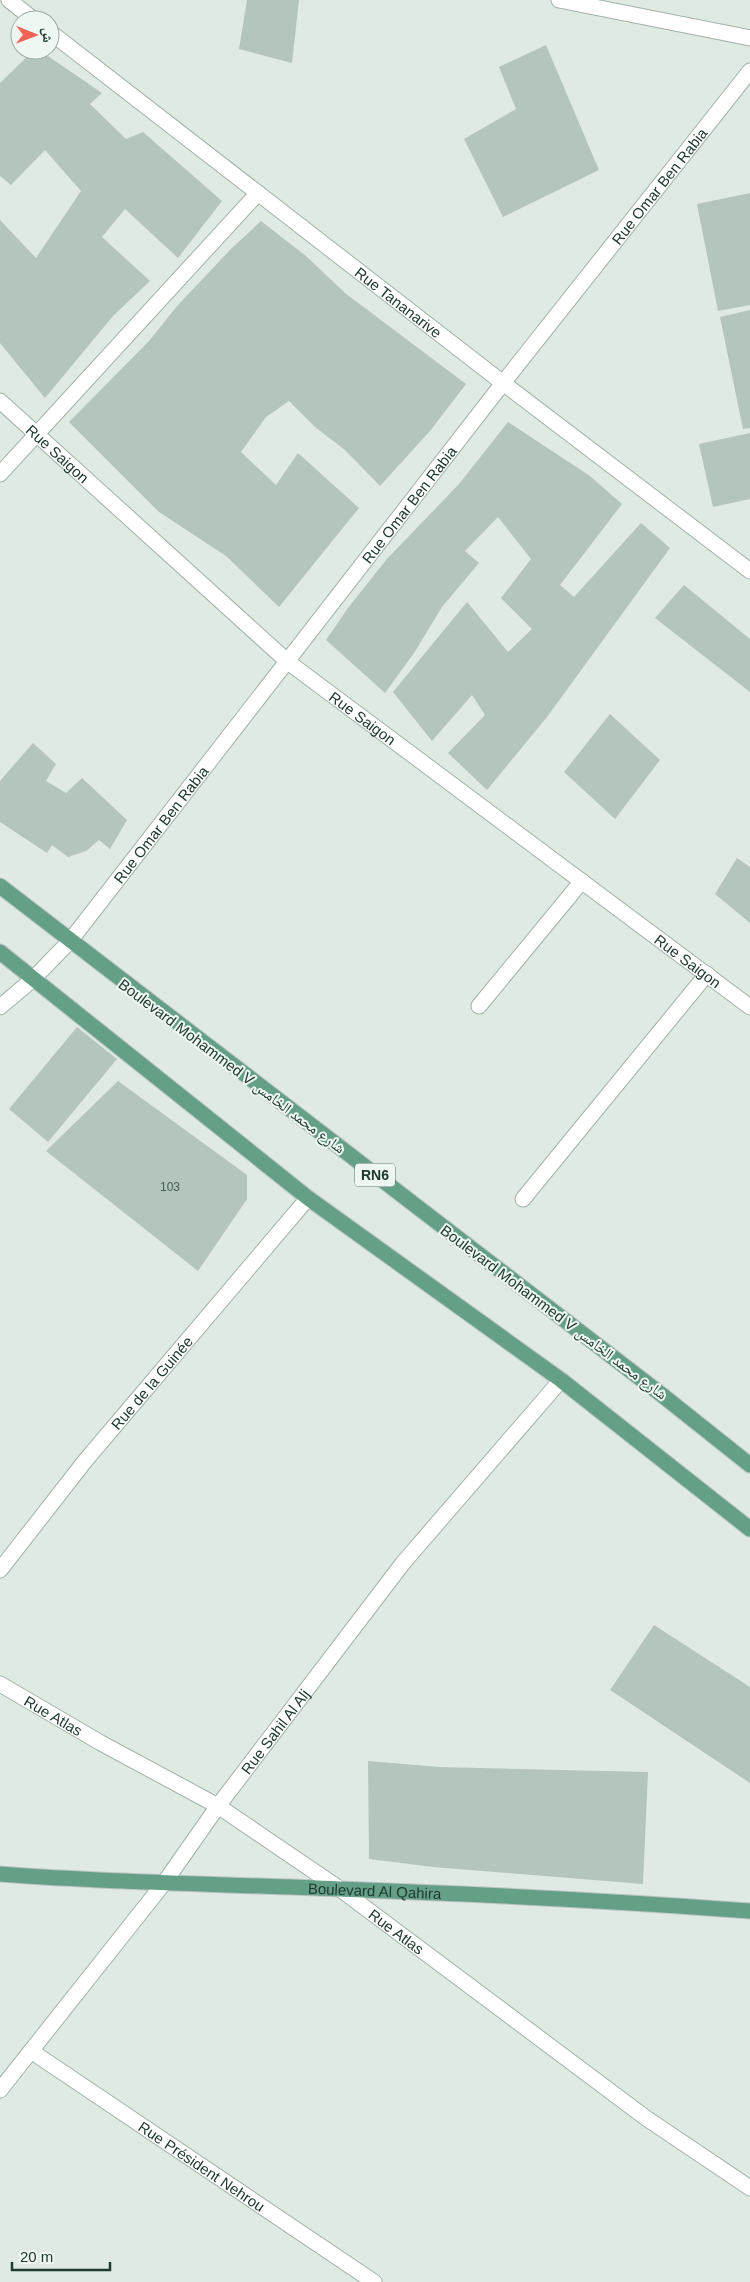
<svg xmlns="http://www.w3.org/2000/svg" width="750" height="2282" viewBox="0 0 750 2282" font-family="Helvetica,'Noto Naskh Arabic',sans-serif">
<rect width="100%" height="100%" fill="#dfeae3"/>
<g fill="#b4c5bc">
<polygon points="247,0 299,0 292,63 239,49"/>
<polygon points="546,45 599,170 503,217 464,139 516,109 499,67"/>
<polygon points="34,50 39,50 102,93 90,104 126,139 143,132 222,201 178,258 125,209 102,237 150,281 113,316 45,398 0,343 0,220 36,258 81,191 45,150 11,185 0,176 0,83"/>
<polygon points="750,193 750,305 718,311 697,204"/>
<polygon points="261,221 306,256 345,293 466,384 430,431 380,486 345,450 315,427 289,401 266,417 241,452 276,485 298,453 359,508 279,607 226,556 159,512 69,422 149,341 178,305 231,249"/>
<polygon points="750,310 750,428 743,429 720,317"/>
<polygon points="508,422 590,476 622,504 560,585 574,597 641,523 670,548 547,717 487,790 448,753 485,715 472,695 432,741 393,692 467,602 508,652 532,629 501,598 531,559 498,517 465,551 479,563 442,607 414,653 385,693 326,640 348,608 386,560 459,484"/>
<polygon points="750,433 750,499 713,507 699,444"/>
<polygon points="684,585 750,639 750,692 655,618"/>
<polygon points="610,714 660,760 615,819 564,772"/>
<polygon points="33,743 56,764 46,781 66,793 82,778 127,820 110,849 99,840 86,851 68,857 52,845 47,853 0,822 0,781"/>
<polygon points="737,858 750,867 750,923 715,894"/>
<polygon points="77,1027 117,1059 48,1142 9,1109"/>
<polygon points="118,1081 247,1175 247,1199 198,1271 46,1151"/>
<polygon points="654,1625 750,1687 750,1783 610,1690"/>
<polygon points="368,1761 439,1767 648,1772 643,1884 433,1867 369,1859"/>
</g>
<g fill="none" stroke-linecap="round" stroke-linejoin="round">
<g stroke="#a2b2a9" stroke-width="17">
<g id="minor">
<polyline points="9,0 34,20"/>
<polyline points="559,0 750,38"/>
<path id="s1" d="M50 32 503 383 750 571"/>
<path id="s2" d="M0 401 288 662 750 1007"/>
<polyline points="0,474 258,193"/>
<polyline points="479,1006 582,881"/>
<path id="s3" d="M0 1007 33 979 70 941 503 383 750 71"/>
<polyline points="523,1199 707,974"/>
<path id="s4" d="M0 1570 85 1461 308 1198"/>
<path id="s5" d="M0 1684 101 1743 218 1806 340 1889 646 2118 750 2188"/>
<path id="s6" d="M31 2051 374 2282"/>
<path id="s7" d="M0 2090 164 1883 218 1806 403 1563 561 1380"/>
</g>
</g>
<g stroke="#bcc4c1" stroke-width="17">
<g id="major">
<polyline points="0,886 662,1395 750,1465"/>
<polyline points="0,952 308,1198 561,1380 750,1529"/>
<path id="s8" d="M0 1874C113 1883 226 1884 339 1889 476 1894 613 1901 750 1911"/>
</g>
</g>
<use href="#minor" stroke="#fff" stroke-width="15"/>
<use href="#major" stroke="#63a086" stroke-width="15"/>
</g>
<g text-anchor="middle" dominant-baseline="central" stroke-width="4" stroke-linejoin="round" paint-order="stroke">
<g font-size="12" fill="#455d52">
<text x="170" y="1187">103</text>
</g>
<rect fill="#eff7f2" stroke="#5e736a" stroke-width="1" x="355" y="1163.5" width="40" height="23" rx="4"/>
<g font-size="14" font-weight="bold" fill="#203a2f">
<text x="375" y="1175">RN6</text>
</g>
<g font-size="15" fill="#203a2f" stroke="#eff7f2">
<text stroke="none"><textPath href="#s3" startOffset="1054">Rue Omar Ben Rabia</textPath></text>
<text stroke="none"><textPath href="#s1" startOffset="441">Rue Tananarive</textPath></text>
<text stroke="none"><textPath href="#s2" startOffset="78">Rue Saigon</textPath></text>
<text stroke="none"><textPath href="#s3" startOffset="649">Rue Omar Ben Rabia</textPath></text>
<text stroke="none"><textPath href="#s2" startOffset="482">Rue Saigon</textPath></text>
<text stroke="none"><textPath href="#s3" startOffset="244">Rue Omar Ben Rabia</textPath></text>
<text stroke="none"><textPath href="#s2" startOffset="888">Rue Saigon</textPath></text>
<text transform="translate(232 1066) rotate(37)">Boulevard Mohammed V شارع محمد الخامس</text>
<text transform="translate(554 1312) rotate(37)">Boulevard Mohammed V شارع محمد الخامس</text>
<text stroke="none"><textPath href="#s4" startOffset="241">Rue de la Guinée</textPath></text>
<text stroke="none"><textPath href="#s5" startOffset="62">Rue Atlas</textPath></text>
<text stroke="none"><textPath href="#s7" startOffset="452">Rue Sahil Al Alj</textPath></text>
<text stroke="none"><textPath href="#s8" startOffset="375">Boulevard Al Qahira</textPath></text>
<text stroke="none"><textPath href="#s5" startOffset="468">Rue Atlas</textPath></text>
<text stroke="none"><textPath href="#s6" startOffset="206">Rue Président Nehrou</textPath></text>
</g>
</g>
<g transform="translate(35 35) rotate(91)"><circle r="24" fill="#eff7f2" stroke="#9caba4"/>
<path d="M0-4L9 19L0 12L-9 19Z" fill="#f16355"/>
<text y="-8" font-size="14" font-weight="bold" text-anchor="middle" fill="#203a2f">ش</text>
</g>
<path d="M12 2262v8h98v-8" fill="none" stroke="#203a2f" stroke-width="2.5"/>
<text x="20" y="2262" font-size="15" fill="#203a2f" stroke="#eff7f2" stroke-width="4" paint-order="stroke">20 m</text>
</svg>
